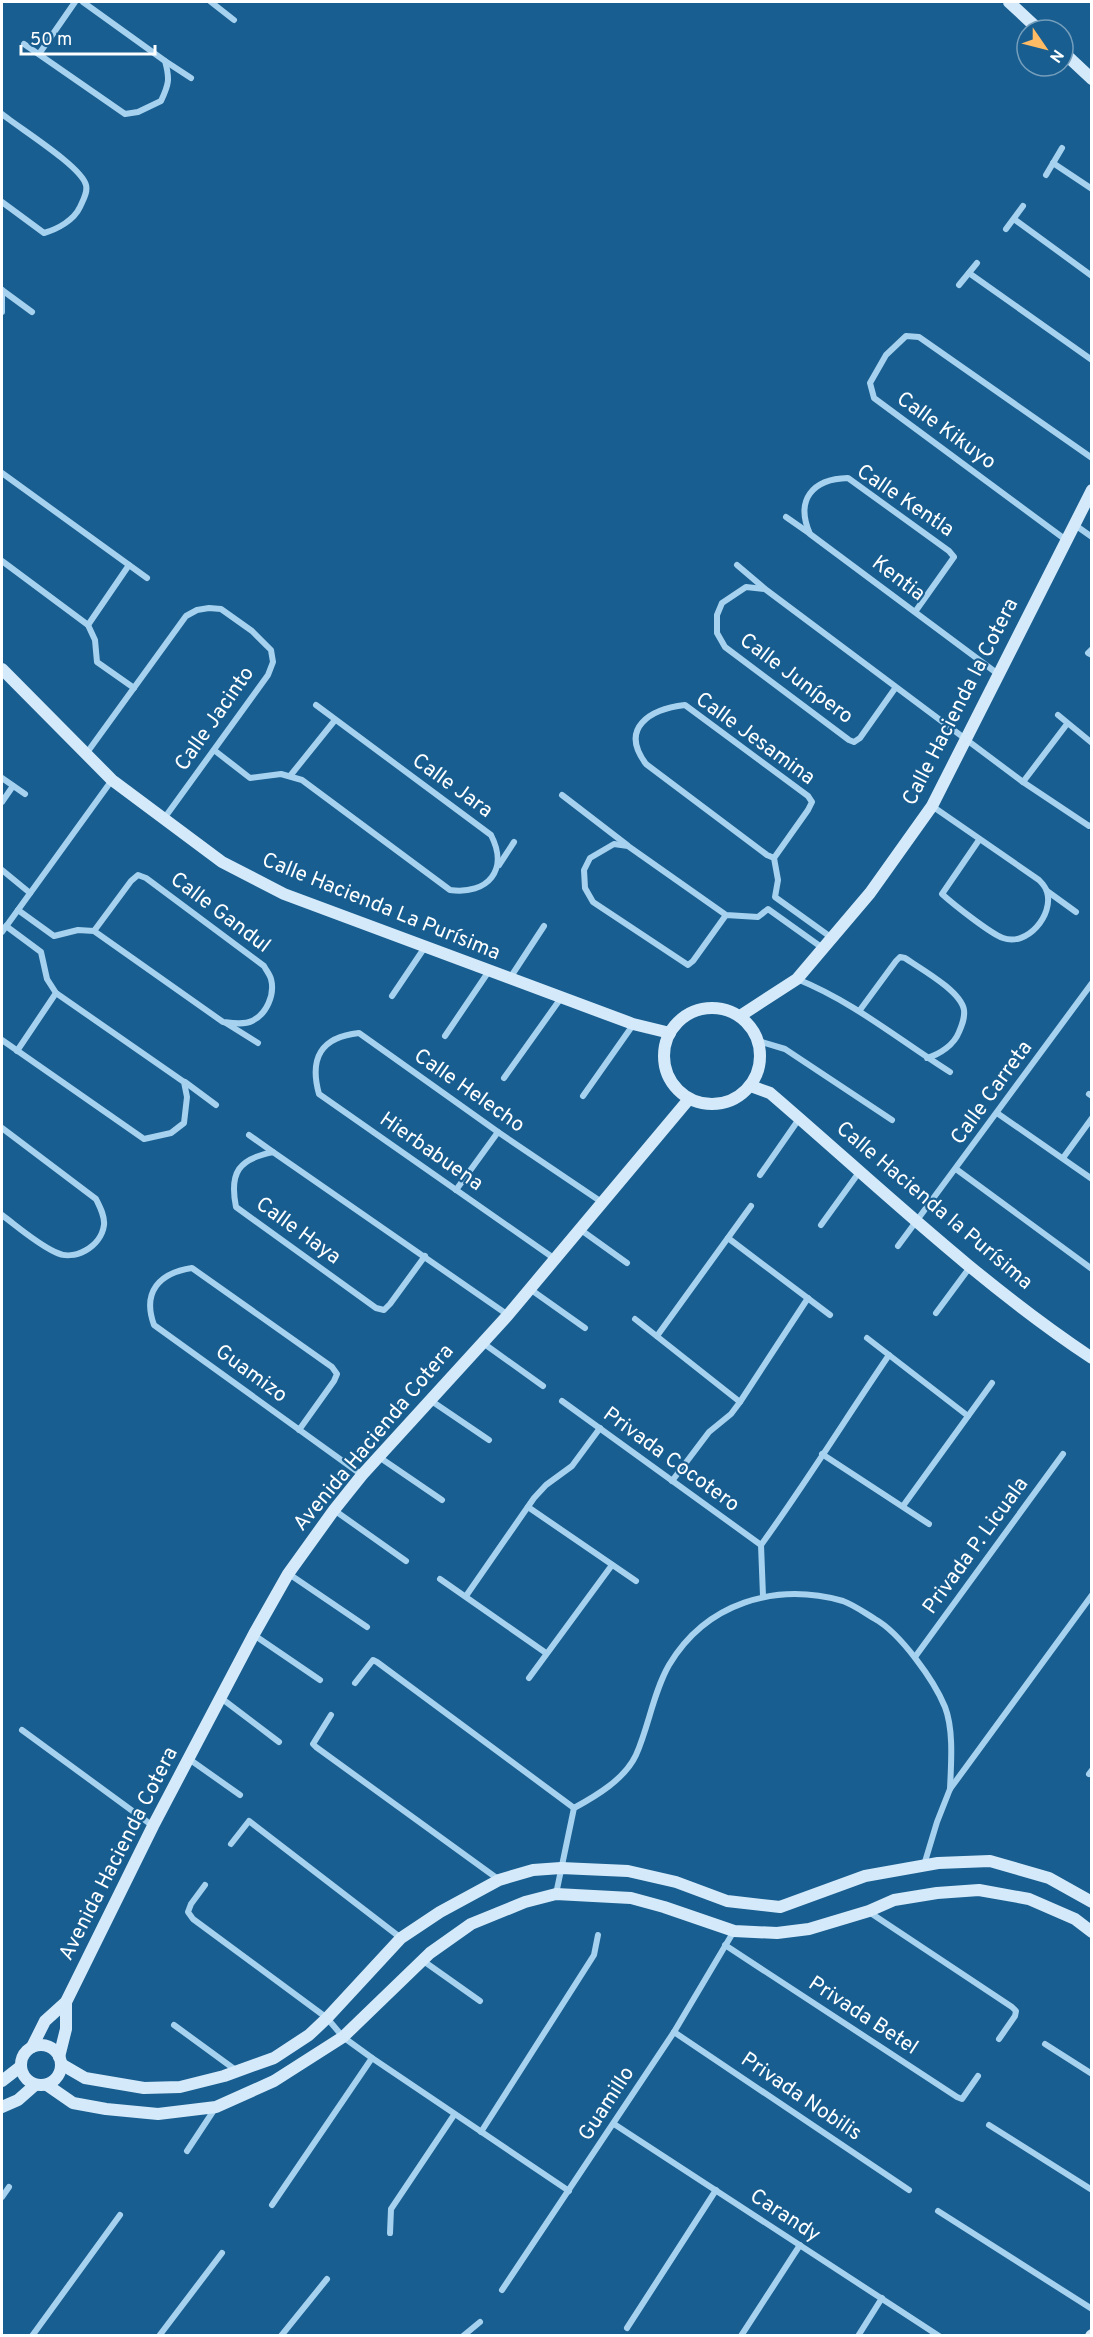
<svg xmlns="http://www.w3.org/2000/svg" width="1093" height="2337" viewBox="0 0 1093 2337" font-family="Overpass,sans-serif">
<rect width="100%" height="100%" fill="#195e90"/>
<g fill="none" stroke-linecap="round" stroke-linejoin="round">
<g stroke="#a6d2ef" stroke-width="6">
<polyline points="211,2 234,20"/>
<path d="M24 44 125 114 138 112 161 101C169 84 170 79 165 61L83 2"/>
<polyline points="39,54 75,2"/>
<polyline points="165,61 191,78"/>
<path d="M2 114C19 128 81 166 86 185 88 192 83 200 80 207 74 220 58 229 44 233L2 202"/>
<polyline points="1053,163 1092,189"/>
<polyline points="1046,175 1062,148"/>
<polyline points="1014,219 1092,276"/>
<polyline points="1006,229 1023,206"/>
<polyline points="969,273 1092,360"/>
<polyline points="959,285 977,263"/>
<polyline points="2,290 32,312"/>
<polyline points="2,312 2,290"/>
<polyline points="2,473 147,578"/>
<polyline points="786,517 809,533"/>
<polyline points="1075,525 1092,537"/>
<polyline points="1066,540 874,398 870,383 886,355 906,336 919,337 1092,458"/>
<polyline points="2,561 88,625 95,640 97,662 134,688"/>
<polyline points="737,565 764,588"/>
<path d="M915 612 954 557 949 551 848 478C812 479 795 500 810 534L998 674"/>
<polyline points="88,625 129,565"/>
<polyline points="1092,649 1088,653 1092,655"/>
<polyline points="896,687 860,738 854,742 849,740 725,647 717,633 717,615 722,603 746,587 765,589 1023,782 1089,826 1092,825"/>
<polyline points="1058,715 1092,743"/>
<path d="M214 750 250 778 281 774 302 780 450 890C488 895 509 870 491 835L316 705"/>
<polyline points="86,754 186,616 197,610 209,608 221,609 252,631 271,650 273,662 268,675 163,820"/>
<polyline points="290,776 335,720"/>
<polyline points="2,778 25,794"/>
<polyline points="1023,782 1067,724"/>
<polyline points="562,795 627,845"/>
<polyline points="2,802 13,786"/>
<path d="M932 806 1039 880C1042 883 1046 888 1047 892 1054 915 1027 947 1003 938 991 934 953 904 942 894L979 840"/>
<path d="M774 858 808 810 812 802 808 796 685 705C650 709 619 728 646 764L767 855 774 858 778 880 775 897 832 938"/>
<polyline points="499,865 514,842"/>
<polyline points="2,870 30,893"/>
<polyline points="1047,891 1076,912"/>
<path d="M18 910 54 936 78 930 94 931 223 1022C232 1023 244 1025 252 1021 267 1014 275 994 271 979 270 975 266 970 264 966L146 878 138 875 131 881 94 931"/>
<polyline points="726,915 693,961 688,965 593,902 585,888 584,870 590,858 614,844 628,846 726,915 758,917 768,909 824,949"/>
<polyline points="2,932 112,780"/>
<polyline points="510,978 544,926"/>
<path d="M797 979C854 1002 899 1040 950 1072"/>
<polyline points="392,996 425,947"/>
<path d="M860 1010 896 961 900 957 905 958C921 969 961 991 964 1010 965 1018 962 1025 959 1032 954 1045 940 1054 927 1058"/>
<polyline points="226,1023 258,1043"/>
<polyline points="445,1036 489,971"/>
<polyline points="2,1040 144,1139 171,1133 184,1123 187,1097 184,1082 56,993 47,979 41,952 6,926"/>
<polyline points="758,1041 785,1049 892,1120"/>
<polyline points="17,1051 56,993"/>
<polyline points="504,1078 561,998"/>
<polyline points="185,1082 216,1105"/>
<polyline points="1089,1094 1092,1096"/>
<polyline points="583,1096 633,1025"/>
<polyline points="997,1113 1092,1179"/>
<path d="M2 1128 96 1199C100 1207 105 1216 104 1225 101 1247 74 1262 55 1252 36 1243 18 1227 2 1215"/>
<polyline points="249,1135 273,1152"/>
<polyline points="1063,1158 1092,1118"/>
<polyline points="956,1169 1092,1269"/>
<polyline points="760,1175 799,1119"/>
<polyline points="456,1190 498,1132"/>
<polyline points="821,1225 860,1171"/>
<polyline points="581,1230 627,1263"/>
<polyline points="728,1238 830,1315"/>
<polyline points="898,1246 1092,983"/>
<path d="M425 1256 390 1304 384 1310 376 1308 236 1207C229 1172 239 1159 273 1152L508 1315"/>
<path d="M555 1259 319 1094C309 1058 321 1037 359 1033L498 1132 603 1203"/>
<polyline points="530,1289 585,1328"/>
<polyline points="936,1313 970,1267"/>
<polyline points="635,1319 740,1402"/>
<polyline points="657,1336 751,1206"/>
<polyline points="867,1338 968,1416"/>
<polyline points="483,1343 543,1386"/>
<polyline points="430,1400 489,1440"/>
<polyline points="562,1401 761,1545"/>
<path d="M299 1430 334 1381 337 1374 332 1367 192 1268C159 1273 142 1292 154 1325L362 1475"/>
<polyline points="822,1454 929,1524"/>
<polyline points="379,1457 442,1500"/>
<polyline points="672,1481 709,1432 731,1414 740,1402 808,1298"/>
<polyline points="903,1506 992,1383"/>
<polyline points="528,1507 636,1581"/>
<polyline points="334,1510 406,1561"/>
<path d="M761 1545C806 1483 846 1418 889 1355"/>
<polyline points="761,1545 763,1596"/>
<polyline points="289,1574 367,1627"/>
<polyline points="440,1579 546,1653"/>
<polyline points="466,1596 534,1498 546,1485 572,1466 600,1428"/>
<polyline points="254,1635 320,1680"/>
<polyline points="915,1657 1063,1454"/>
<polyline points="529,1678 612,1565"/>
<polyline points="355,1683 373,1660 377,1662 574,1808"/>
<polyline points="221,1698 279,1742"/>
<polyline points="331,1715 313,1744 316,1747 498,1879"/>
<polyline points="22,1730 153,1826"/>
<polyline points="189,1759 240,1795"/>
<polyline points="1089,1774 1092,1770"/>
<polyline points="231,1844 249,1821 401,1938"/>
<polyline points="924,1865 937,1822 950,1789 1092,1595"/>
<polyline points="205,1885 191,1904 188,1912 193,1919 327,2018 343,2037 372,2058 569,2191"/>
<path d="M556 1894 574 1808C596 1796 625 1779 636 1755 649 1726 653 1693 669 1665 706 1603 775 1582 843 1601 854 1605 865 1613 875 1619 900 1633 934 1680 945 1707 954 1730 951 1765 950 1789"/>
<polyline points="869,1912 1012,2007 1016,2011 1015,2016 999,2039"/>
<polyline points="725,1945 957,2097 962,2099 978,2076"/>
<polyline points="422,1960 480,2001"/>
<polyline points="174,2025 237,2071"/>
<polyline points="674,2032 909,2190"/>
<polyline points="1045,2044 1092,2074"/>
<polyline points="614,2124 939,2336"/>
<polyline points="989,2125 1092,2190"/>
<polyline points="481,2132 594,1955 598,1935"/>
<polyline points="187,2151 216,2107"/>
<polyline points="2,2197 9,2187"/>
<polyline points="272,2205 372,2058"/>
<polyline points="938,2211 1092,2309"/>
<polyline points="390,2233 391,2209 454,2115"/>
<polyline points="502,2290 674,2032 734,1931"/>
<polyline points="627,2328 716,2190"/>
<polyline points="32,2336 120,2215"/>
<polyline points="159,2336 222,2253"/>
<polyline points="281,2336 327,2279"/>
<polyline points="463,2336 480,2322"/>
<polyline points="741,2336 800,2245"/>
<polyline points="858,2336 882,2298"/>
</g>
<g stroke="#d4eafa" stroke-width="12">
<polyline points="1009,2 1039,30"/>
<polyline points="1063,52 1092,79"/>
<polyline points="2,669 112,780 222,862 284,894 633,1024 670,1033"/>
<circle cx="712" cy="1056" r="48"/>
<polyline points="740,1016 797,979 870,893 932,806 1092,490"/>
<path d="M751 1086 770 1093C875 1183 976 1281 1092 1358"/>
<circle cx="41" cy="2065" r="20"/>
<polyline points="32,2047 45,2021 66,2002 153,1826 254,1634 288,1574 334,1510 362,1475 508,1315 689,1099"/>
<polyline points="59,2057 66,2029 66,2002"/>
<polyline points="61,2064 85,2078 144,2088 180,2087 224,2076 274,2058 309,2035 327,2018 401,1938 440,1912 499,1880 533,1870 561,1868 628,1871 676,1882 727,1901 780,1907 865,1876 938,1863 990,1861 1049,1878 1092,1902"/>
<polyline points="2,2081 20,2067"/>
<polyline points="47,2085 73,2103 106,2109 158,2114 216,2107 274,2081 343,2037 430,1953 471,1924 525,1902 556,1894 631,1898 664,1907 734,1931 777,1933 809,1929 869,1911 894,1900 937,1893 979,1890 1029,1899 1075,1919 1092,1932"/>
<polyline points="2,2107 18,2100 35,2085"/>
<polyline points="1091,2336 1092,2335"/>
</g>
</g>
<g text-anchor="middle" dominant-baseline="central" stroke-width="4.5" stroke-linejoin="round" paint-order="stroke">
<g font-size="21" fill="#fff" stroke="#195e90">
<text transform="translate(946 431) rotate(36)">Calle Kikuyo</text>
<text transform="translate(905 501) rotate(34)">Calle Kentla</text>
<text transform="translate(898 579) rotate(37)">Kentia</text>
<text transform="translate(796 679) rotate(37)">Calle Junípero</text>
<text transform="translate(961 702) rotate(-63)">Calle Hacienda la Cotera</text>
<text transform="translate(215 719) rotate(-55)">Calle Jacinto</text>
<text transform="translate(755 739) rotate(36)">Calle Jesamina</text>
<text transform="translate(452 786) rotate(36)">Calle Jara</text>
<text transform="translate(381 907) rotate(22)">Calle Hacienda La Purísima</text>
<text transform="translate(220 913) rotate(37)">Calle Gandul</text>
<text transform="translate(469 1091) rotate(35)">Calle Helecho</text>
<text transform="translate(992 1093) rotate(-54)">Calle Carreta</text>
<text transform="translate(431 1152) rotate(35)">Hierbabuena</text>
<text transform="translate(934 1206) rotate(40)">Calle Hacienda la Purísima</text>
<text transform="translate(298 1231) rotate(36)">Calle Haya</text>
<text transform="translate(251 1374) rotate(36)">Guamizo</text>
<text transform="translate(374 1438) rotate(-50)">Avenida Hacienda Cotera</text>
<text transform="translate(671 1460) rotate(36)">Privada Cocotero</text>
<text transform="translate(976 1546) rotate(-54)">Privada P. Licuala</text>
<text transform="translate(119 1854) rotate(-63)">Avenida Hacienda Cotera</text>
<text transform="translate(863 2016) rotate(33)">Privada Betel</text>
<text transform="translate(801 2097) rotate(34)">Privada Nobilis</text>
<text transform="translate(607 2104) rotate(-57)">Guamillo</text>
<text transform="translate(785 2216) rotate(33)">Carandy</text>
</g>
</g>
<rect width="1093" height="2337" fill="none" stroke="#ffffff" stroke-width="6"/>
<g transform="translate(1045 48) rotate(125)"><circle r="28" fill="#195e90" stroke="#759ebc" stroke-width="1.5"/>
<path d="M0-4.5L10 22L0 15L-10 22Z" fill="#ffbc64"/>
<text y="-9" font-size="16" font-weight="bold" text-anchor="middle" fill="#ffffff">N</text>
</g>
<path d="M21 45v9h134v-9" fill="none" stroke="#ffffff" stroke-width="3"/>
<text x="30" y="45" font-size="18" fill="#ffffff" stroke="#195e90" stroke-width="4.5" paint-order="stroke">50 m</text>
</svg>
